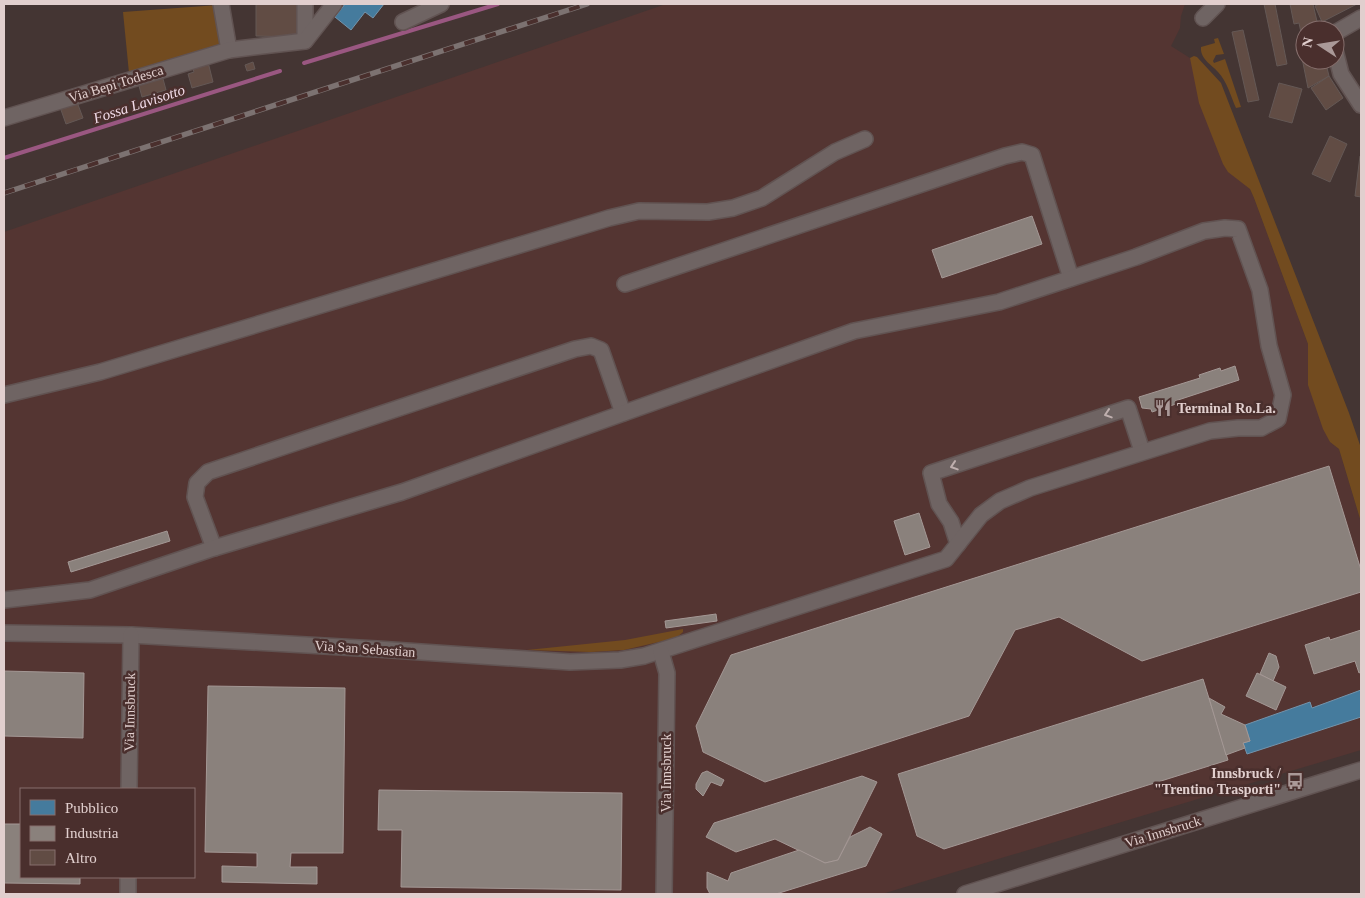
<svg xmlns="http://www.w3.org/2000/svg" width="1365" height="898" viewBox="0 0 1365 898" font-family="'Times New Roman',serif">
<rect width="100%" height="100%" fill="#443533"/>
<path fill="#543532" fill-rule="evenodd" d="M666 4H1185L1181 16 1180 28 1171 46 1190 58 1254 198 1308 344V375L1330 442 1339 449 1361 522V750L882 894H4V232ZM21 789H194V877H21Z"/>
<g fill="#724b1f">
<polygon points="218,5 224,45 129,73 123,12"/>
<path d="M1218 38 1224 54 1216 55 1213 61 1214 63 1225 59 1241 107 1236 108C1231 97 1227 81 1218 72 1211 64 1200 59 1201 47L1215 43 1214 39Z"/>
<polygon points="1194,56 1197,57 1221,83 1349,413 1361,448 1361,522 1339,449 1330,442 1323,429 1308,385 1308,344 1254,198 1250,189 1228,172 1223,164 1199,103 1190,58"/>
<polygon points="683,629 683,632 676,638 624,650 591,652 527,650 625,640"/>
</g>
<g fill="#457b9d" stroke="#7494ac">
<polygon points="345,4 384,4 373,18 365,12 351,30 335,17"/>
<polygon points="1361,690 1361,717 1247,754 1243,743 1250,741 1245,725 1310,702 1312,708"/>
</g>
<g fill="#8a817c" stroke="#a49895">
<polygon points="1032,216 1042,244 942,278 932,250"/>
<polygon points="1235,366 1239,380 1175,401 1176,404 1152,412 1151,409 1142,408 1139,397 1200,378 1199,375 1220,368 1221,371"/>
<polygon points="1329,466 1361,570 1361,592 1142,661 1059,617 1015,630 969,716 765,782 703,752 696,726 731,655"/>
<polygon points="919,513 930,547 905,555 894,521"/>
<polygon points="167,531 170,541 71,572 68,562"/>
<polygon points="716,614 717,621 666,628 665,621"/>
<polygon points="1361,630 1361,672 1359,673 1355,661 1314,674 1305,645 1329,637 1330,640"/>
<polygon points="1269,653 1276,656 1279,667 1273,681 1260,674"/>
<polygon points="4,671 84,673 83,738 4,736"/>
<polygon points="1257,673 1286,687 1276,710 1246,696"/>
<polygon points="1203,679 1228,760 944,849 917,836 898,774"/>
<polygon points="208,686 345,688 343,853 291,853 290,867 317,867 317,884 222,882 222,866 257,867 257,853 205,852"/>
<polygon points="1209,698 1225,707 1221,714 1245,725 1250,741 1243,743 1245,748 1226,755"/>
<polygon points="707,771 724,780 721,786 711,782 703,796 696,789 696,784 702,773"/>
<polygon points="862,776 877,782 838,860 825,863 775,839 736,852 706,837 714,823"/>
<polygon points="379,790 622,793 621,890 401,887 402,830 378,830"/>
<polygon points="4,824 21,824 21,877 80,877 80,884 4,883"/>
<polygon points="870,827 882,834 866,866 776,894 710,894 707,888 707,872 728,881 731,873 799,850 825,863 838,860 850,837"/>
</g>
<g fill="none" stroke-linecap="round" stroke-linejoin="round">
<g stroke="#9a5781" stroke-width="4">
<polyline points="304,63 498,4"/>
<polyline points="4,158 280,71"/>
</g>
</g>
<g fill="#614c44" stroke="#645855">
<polygon points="256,4 297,4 297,37 256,36"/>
<polygon points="1264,4 1275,4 1287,64 1277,66"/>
<polygon points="1290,4 1313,4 1319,30 1305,30 1305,51 1299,23 1294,24"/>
<polygon points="1319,4 1357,4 1322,22 1315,6"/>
<polygon points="1243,30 1259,100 1248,102 1232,32"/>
<polygon points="1305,57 1305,60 1325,60 1329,76 1308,88 1302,58"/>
<polygon points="208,62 213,82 192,88 188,74 194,72 192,66"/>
<polygon points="253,62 255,69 247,71 245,65"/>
<polygon points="162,75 166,90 142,97 138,82"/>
<polygon points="1329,76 1343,98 1326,110 1311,88"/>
<polygon points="1279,83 1302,89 1292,123 1269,117"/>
<polygon points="77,102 83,118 66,124 60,107"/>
<polygon points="1330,136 1347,144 1330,182 1312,174"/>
<polygon points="1360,156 1361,156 1361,197 1355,196"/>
</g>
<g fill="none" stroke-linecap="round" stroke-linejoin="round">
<g stroke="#615352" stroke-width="18">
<g id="minor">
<polyline points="221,4 229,50"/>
<polyline points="1203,18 1217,4"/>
<polyline points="403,22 441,4"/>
<polyline points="1335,33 1361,18"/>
<polyline points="305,41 305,4"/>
<polyline points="1335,50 1341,74 1361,105"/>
<polyline points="4,118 229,50 305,41 334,4"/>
<polyline points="625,284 1005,156 1022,152 1032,155 1071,278"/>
<polyline points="4,395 100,372 609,218 639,211 708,212 733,208 762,198 835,152 865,139"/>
<polyline points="958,544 951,522 939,504 931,473 1128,408 1142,451"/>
<polyline points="214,548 195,497 197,483 208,472 575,349 591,346 601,350 623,413"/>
<polyline points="4,600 90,590 214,548 402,492 854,331 999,302 1136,257 1204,231 1225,228 1238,229 1260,290 1269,346 1283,395 1278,419 1261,428 1238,428 1210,431 1030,488 1000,501 981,515 946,559 644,656 620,660 570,662 377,649 131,635 4,633"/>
<polyline points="661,652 667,673 664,894"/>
<polyline points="129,789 131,635"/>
<polyline points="128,894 128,877"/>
<polyline points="965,894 1361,770"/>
</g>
</g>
<use href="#minor" stroke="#6f6463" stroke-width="15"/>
<g stroke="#7c7271" stroke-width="5.5">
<polyline id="rail" points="4,193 587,4"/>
</g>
<use href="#rail" stroke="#4a2f2d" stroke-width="4" stroke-dasharray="11" stroke-linecap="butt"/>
</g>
<defs><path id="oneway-chevron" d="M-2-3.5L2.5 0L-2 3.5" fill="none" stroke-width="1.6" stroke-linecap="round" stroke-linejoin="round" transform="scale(1.25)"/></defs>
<g stroke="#bfafae">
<use href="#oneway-chevron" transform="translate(1108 414) rotate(162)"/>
<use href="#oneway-chevron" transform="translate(954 466) rotate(162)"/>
</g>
<defs>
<g id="restaurant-bare" transform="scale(1.35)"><path d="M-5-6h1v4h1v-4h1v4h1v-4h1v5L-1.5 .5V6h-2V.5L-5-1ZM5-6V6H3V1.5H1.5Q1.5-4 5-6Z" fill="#aa9998" stroke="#4a2f2d" stroke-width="2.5" paint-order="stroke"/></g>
<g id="bus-bare" transform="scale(1.35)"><path d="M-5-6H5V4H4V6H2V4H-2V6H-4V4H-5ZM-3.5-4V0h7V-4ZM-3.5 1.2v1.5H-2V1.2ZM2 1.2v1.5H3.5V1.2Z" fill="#aa9998" stroke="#4a2f2d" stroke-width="2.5" paint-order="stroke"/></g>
</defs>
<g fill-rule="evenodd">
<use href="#restaurant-bare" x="1163" y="408"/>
<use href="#bus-bare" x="1295" y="781"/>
</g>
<g text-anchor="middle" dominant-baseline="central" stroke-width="5" stroke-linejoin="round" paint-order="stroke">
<g font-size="14" fill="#e1cfce" stroke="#4a2f2d">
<text transform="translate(116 84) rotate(-17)">Via Bepi Todesca</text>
<text transform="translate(365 649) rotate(4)">Via San Sebastian</text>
<text transform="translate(130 712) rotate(-89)">Via Innsbruck</text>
<text transform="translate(666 773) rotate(-90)">Via Innsbruck</text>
<text transform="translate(1163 832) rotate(-17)">Via Innsbruck</text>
</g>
<g font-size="14" font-weight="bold" fill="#e1cfce" stroke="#4a2f2d" text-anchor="start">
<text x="1177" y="408">Terminal Ro.La.</text>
<text x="1281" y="773" text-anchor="end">Innsbruck /<tspan x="1281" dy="16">"Trentino Trasporti"</tspan></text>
</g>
<g font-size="15" font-style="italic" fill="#f2dce9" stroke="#4a2f2d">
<text transform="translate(139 104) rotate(-18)">Fossa Lavisotto</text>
</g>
</g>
<rect width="1365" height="898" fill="none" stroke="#e1cfce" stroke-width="10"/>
<rect x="20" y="788" width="175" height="90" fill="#4a2f2d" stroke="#866f6d"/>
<rect x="30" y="800" width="25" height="15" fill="#457b9d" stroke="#866f6d"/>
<text x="65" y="813" font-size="15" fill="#e1cfce">Pubblico</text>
<rect x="30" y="826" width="25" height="15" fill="#8a817c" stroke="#866f6d"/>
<text x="65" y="838" font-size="15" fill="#e1cfce">Industria</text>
<rect x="30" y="850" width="25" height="15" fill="#614c44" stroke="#866f6d"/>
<text x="65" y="863" font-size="15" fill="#e1cfce">Altro</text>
<g transform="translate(1320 45) rotate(282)"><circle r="24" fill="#4a2f2d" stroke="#866f6d"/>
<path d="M0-4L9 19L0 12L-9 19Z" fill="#aa9998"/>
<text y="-8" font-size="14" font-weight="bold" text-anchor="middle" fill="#e1cfce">N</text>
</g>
</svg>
